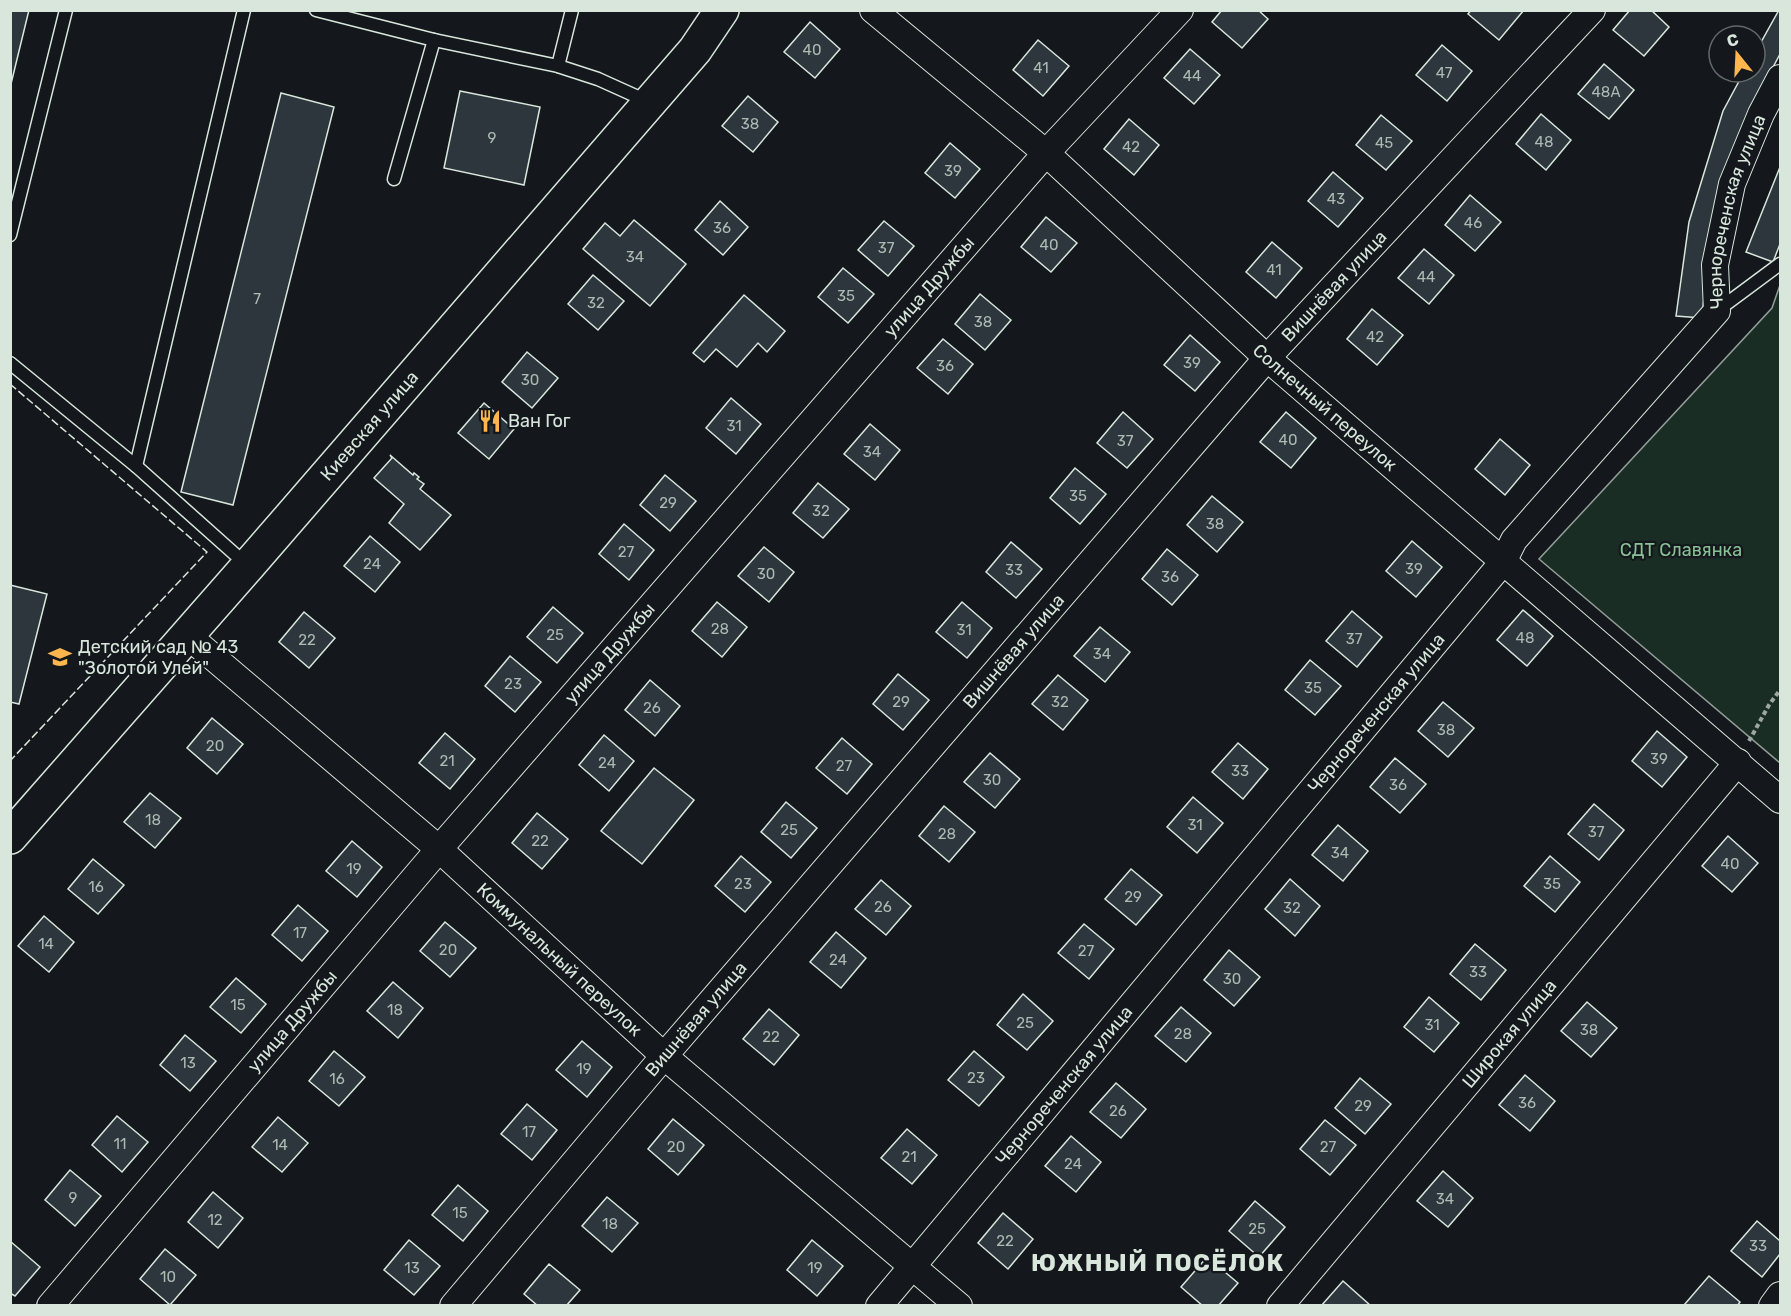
<svg xmlns="http://www.w3.org/2000/svg" width="1791" height="1316" viewBox="0 0 1791 1316" font-family="Rubik,sans-serif">
<rect width="100%" height="100%" fill="#14181c"/>
<polygon fill="#1a2d24" stroke="#939e99" stroke-width="1.5" points="1780,285 1780,763 1539,559 1772,308"/>
<g fill="#2c363c" stroke="#d8e6dc" stroke-width="1.5">
<polygon points="10,10 29,10 10,88"/>
<polygon points="1222,10 1258,10 1268,19 1242,48 1212,22"/>
<polygon points="1471,10 1524,10 1499,40 1468,14"/>
<polygon points="1630,10 1651,10 1669,27 1644,56 1613,30"/>
<polygon points="1779,10 1780,10 1780,54 1745,120 1711,225 1702,318 1676,316 1689,222 1723,111 1744,72 1755,72 1755,53"/>
<polygon points="810,22 840,49 815,78 784,52"/>
<polygon points="1038,40 1069,66 1043,96 1013,70"/>
<polygon points="1442,45 1472,71 1447,101 1416,75"/>
<polygon points="1190,49 1220,75 1194,104 1164,78"/>
<polygon points="1604,64 1634,90 1609,119 1578,94"/>
<polygon points="460,91 540,107 524,185 444,168"/>
<polygon points="281,93 334,107 233,505 181,492"/>
<polygon points="748,96 778,122 753,152 722,126"/>
<polygon points="1541,114 1571,140 1546,170 1516,144"/>
<polygon points="1381,115 1412,141 1386,170 1356,145"/>
<polygon points="1129,119 1159,145 1134,175 1104,149"/>
<polygon points="950,143 980,169 955,198 925,173"/>
<polygon points="1780,167 1780,244 1773,262 1746,252"/>
<polygon points="1333,172 1363,198 1338,227 1308,201"/>
<polygon points="1470,195 1501,222 1475,251 1445,225"/>
<polygon points="720,201 748,227 723,255 695,230"/>
<polygon points="1046,217 1077,243 1051,272 1021,247"/>
<polygon points="634,220 686,264 650,306 583,249 605,223 620,236"/>
<polygon points="884,221 914,246 888,276 858,250"/>
<polygon points="1272,242 1302,268 1276,298 1246,272"/>
<polygon points="1424,249 1454,275 1429,304 1398,278"/>
<polygon points="843,268 874,294 848,323 818,297"/>
<polygon points="593,275 624,301 598,330 568,304"/>
<polygon points="980,294 1011,320 985,350 955,324"/>
<polygon points="744,295 785,331 767,352 758,343 737,367 716,349 704,362 693,353"/>
<polygon points="1372,309 1403,335 1377,365 1347,339"/>
<polygon points="1190,335 1220,362 1195,391 1164,365"/>
<polygon points="943,339 973,364 948,394 917,368"/>
<polygon points="527,352 558,378 532,408 502,382"/>
<polygon points="731,398 761,424 736,454 706,428"/>
<polygon points="484,403 514,429 489,459 458,433"/>
<polygon points="1123,412 1153,439 1127,468 1097,443"/>
<polygon points="1286,412 1316,438 1291,468 1260,442"/>
<polygon points="870,424 900,450 875,480 844,454"/>
<polygon points="1500,439 1530,465 1505,495 1475,469"/>
<polygon points="390,455 413,475 414,473 419,477 417,479 424,484 420,489 451,515 420,550 389,523 404,504 374,478 392,458"/>
<polygon points="1075,468 1106,494 1080,524 1050,498"/>
<polygon points="665,475 696,501 670,531 640,505"/>
<polygon points="818,483 849,509 823,538 793,513"/>
<polygon points="1212,496 1243,522 1217,552 1187,525"/>
<polygon points="624,524 654,550 629,580 599,554"/>
<polygon points="370,536 400,562 375,592 344,566"/>
<polygon points="1412,541 1442,567 1416,597 1386,571"/>
<polygon points="1011,542 1042,569 1016,598 986,572"/>
<polygon points="764,547 794,572 769,602 738,576"/>
<polygon points="1167,549 1198,575 1172,605 1142,579"/>
<polygon points="10,585 47,594 19,704 10,702"/>
<polygon points="717,602 747,627 722,657 692,631"/>
<polygon points="962,602 992,628 967,658 936,632"/>
<polygon points="553,607 583,633 557,663 527,637"/>
<polygon points="1523,610 1553,636 1527,666 1497,640"/>
<polygon points="1352,611 1382,637 1357,667 1326,641"/>
<polygon points="304,612 335,638 309,668 279,642"/>
<polygon points="1100,627 1130,652 1105,682 1074,656"/>
<polygon points="510,656 541,682 515,712 485,686"/>
<polygon points="1310,660 1341,686 1315,715 1285,690"/>
<polygon points="898,674 929,700 903,730 873,704"/>
<polygon points="1058,675 1088,700 1063,730 1032,704"/>
<polygon points="650,680 680,706 655,736 625,710"/>
<polygon points="1443,702 1474,728 1448,757 1418,731"/>
<polygon points="212,718 243,744 217,774 187,748"/>
<polygon points="1657,731 1687,757 1662,787 1632,761"/>
<polygon points="445,733 475,759 450,789 419,763"/>
<polygon points="604,735 634,761 609,791 579,765"/>
<polygon points="842,738 872,764 847,794 816,768"/>
<polygon points="1238,743 1268,769 1243,799 1212,772"/>
<polygon points="990,753 1020,779 995,808 964,782"/>
<polygon points="1395,758 1426,784 1400,813 1370,787"/>
<polygon points="654,768 694,800 642,864 601,831"/>
<polygon points="150,793 181,818 155,848 124,822"/>
<polygon points="1193,797 1223,823 1197,853 1167,827"/>
<polygon points="786,802 817,828 791,858 761,832"/>
<polygon points="1594,804 1624,830 1599,860 1568,834"/>
<polygon points="944,806 975,832 949,862 919,836"/>
<polygon points="537,813 568,839 542,869 512,843"/>
<polygon points="1338,825 1368,851 1343,881 1312,855"/>
<polygon points="1728,836 1758,863 1732,892 1702,866"/>
<polygon points="352,841 382,867 357,897 326,871"/>
<polygon points="741,856 771,882 745,912 715,886"/>
<polygon points="1550,856 1580,882 1555,912 1524,886"/>
<polygon points="93,859 124,885 98,914 68,889"/>
<polygon points="1131,869 1162,895 1136,925 1105,899"/>
<polygon points="1290,879 1320,906 1295,936 1265,909"/>
<polygon points="881,880 911,906 886,935 855,909"/>
<polygon points="298,905 328,931 302,961 272,935"/>
<polygon points="44,916 74,942 49,972 18,946"/>
<polygon points="445,922 476,948 450,977 420,951"/>
<polygon points="1084,924 1114,949 1089,979 1058,953"/>
<polygon points="836,932 866,958 841,988 810,962"/>
<polygon points="1475,944 1506,970 1481,1000 1450,974"/>
<polygon points="1229,950 1260,977 1234,1006 1204,980"/>
<polygon points="236,978 266,1004 241,1033 210,1007"/>
<polygon points="393,982 423,1008 398,1038 367,1011"/>
<polygon points="1023,994 1053,1021 1027,1050 997,1025"/>
<polygon points="1429,997 1459,1023 1434,1052 1404,1027"/>
<polygon points="1587,1002 1617,1028 1591,1057 1561,1031"/>
<polygon points="1181,1007 1211,1033 1186,1062 1155,1036"/>
<polygon points="769,1009 799,1035 774,1065 743,1039"/>
<polygon points="185,1035 216,1061 190,1091 160,1065"/>
<polygon points="582,1041 612,1067 587,1097 556,1070"/>
<polygon points="334,1051 365,1077 339,1106 309,1081"/>
<polygon points="974,1051 1004,1077 979,1106 948,1080"/>
<polygon points="1525,1075 1555,1101 1530,1131 1499,1105"/>
<polygon points="1360,1078 1391,1104 1365,1134 1335,1108"/>
<polygon points="1116,1083 1146,1109 1121,1138 1090,1112"/>
<polygon points="527,1104 557,1130 532,1160 501,1134"/>
<polygon points="117,1116 148,1142 122,1172 92,1145"/>
<polygon points="278,1117 308,1143 282,1172 252,1147"/>
<polygon points="673,1119 704,1145 678,1175 648,1149"/>
<polygon points="1325,1120 1356,1145 1330,1175 1300,1149"/>
<polygon points="907,1129 937,1155 912,1184 881,1158"/>
<polygon points="1071,1136 1101,1162 1076,1192 1045,1166"/>
<polygon points="70,1170 101,1196 75,1226 45,1200"/>
<polygon points="1443,1171 1473,1198 1448,1227 1417,1201"/>
<polygon points="458,1185 488,1211 463,1241 432,1215"/>
<polygon points="213,1192 243,1218 218,1248 188,1222"/>
<polygon points="607,1197 638,1223 612,1252 582,1226"/>
<polygon points="1255,1201 1285,1227 1259,1257 1229,1231"/>
<polygon points="1003,1213 1033,1239 1008,1269 978,1243"/>
<polygon points="1757,1221 1780,1241 1780,1254 1762,1277 1731,1251"/>
<polygon points="409,1240 440,1266 414,1295 384,1270"/>
<polygon points="812,1240 843,1266 817,1296 787,1270"/>
<polygon points="10,1241 40,1267 15,1296 10,1293"/>
<polygon points="165,1249 196,1275 170,1305 140,1279"/>
<polygon points="1207,1257 1238,1283 1218,1306 1203,1306 1181,1287"/>
<polygon points="549,1264 580,1290 566,1306 538,1306 524,1294"/>
<polygon points="1709,1276 1740,1302 1737,1306 1684,1305"/>
<polygon points="1343,1281 1371,1306 1321,1306"/>
</g>
<g fill="none" stroke-linecap="round" stroke-linejoin="round">
<g stroke="#d8e6dc" stroke-width="15">
<g id="service">
<polyline points="316,10 434,40 558,66 598,79 649,102"/>
<polyline points="558,66 572,10"/>
<polyline points="394,179 434,40"/>
<polyline points="10,235 66,10"/>
<polyline points="1718,310 1780,264"/>
<polyline points="10,363 136,466 247,565"/>
<polyline points="136,466 244,10"/>
</g>
</g>
<g stroke="#d8e6dc" stroke-width="28">
<g id="minor">
<path id="s1" d="M873 10 1046 153 1267 358 1780 800"/>
<path id="s2" d="M187 635 439 849 664 1056 959 1306"/>
<path id="s3" d="M50 1306 439 849 1046 153 1180 10"/>
<path id="s4" d="M453 1306 664 1056 1267 358 1592 10"/>
<path id="s5" d="M879 1306 1503 562 1514 540 1717 311 1715 265 1732 184 1761 114 1780 78"/>
<path id="s6" d="M1280 1306 1738 762"/>
<polyline points="1772,1306 1780,1295"/>
</g>
</g>
<g stroke="#d8e6dc" stroke-width="36">
<g id="secondary">
<path id="s7" d="M10 837 248 566 695 50 722 10"/>
</g>
</g>
<polyline stroke="#9da8a2" stroke-width="4" stroke-dasharray="4.5 3" stroke-linecap="butt" points="1749,741 1769,705 1780,690"/>
<use href="#service" stroke="#14181c" stroke-width="12"/>
<use href="#minor" stroke="#14181c" stroke-width="26"/>
<use href="#secondary" stroke="#14181c" stroke-width="33"/>
<polyline stroke="#d8e6dc" stroke-width="1.5" stroke-dasharray="8 3" stroke-linecap="butt" points="10,384 207,552 10,761"/>
</g>
<defs>
<g id="restaurant-bare" transform="scale(1.8)"><path d="M-5-6h1v4h1v-4h1v4h1v-4h1v5L-1.5 .5V6h-2V.5L-5-1ZM5-6V6H3V1.5H1.5Q1.5-4 5-6Z" fill="#ffb74d" stroke="#14181c" stroke-width="2.5" paint-order="stroke"/></g>
<g id="school-bare" transform="scale(1.8)"><path d="M0-5L7-2L0 1L-7-2ZM-4 1L0 2.5L4 1V4Q0 6-4 4Z" fill="#ffb74d" stroke="#14181c" stroke-width="2.5" paint-order="stroke"/></g>
</defs>
<g fill-rule="evenodd">
<use href="#restaurant-bare" x="490" y="421"/>
<use href="#school-bare" x="60" y="657"/>
</g>
<g text-anchor="middle" dominant-baseline="central" stroke-width="4.5" stroke-linejoin="round" paint-order="stroke">
<g font-size="15" fill="#adbab4">
<text x="812" y="50">40</text>
<text x="1041" y="68">41</text>
<text x="1444" y="73">47</text>
<text x="1192" y="76">44</text>
<text x="1606" y="92">48А</text>
<text x="750" y="124">38</text>
<text x="492" y="138">9</text>
<text x="1544" y="142">48</text>
<text x="1384" y="143">45</text>
<text x="1131" y="147">42</text>
<text x="953" y="171">39</text>
<text x="1336" y="199">43</text>
<text x="1473" y="223">46</text>
<text x="722" y="228">36</text>
<text x="1049" y="245">40</text>
<text x="886" y="248">37</text>
<text x="635" y="257">34</text>
<text x="1274" y="270">41</text>
<text x="1426" y="277">44</text>
<text x="846" y="296">35</text>
<text x="257" y="299">7</text>
<text x="596" y="303">32</text>
<text x="983" y="322">38</text>
<text x="1375" y="337">42</text>
<text x="1192" y="363">39</text>
<text x="945" y="366">36</text>
<text x="530" y="380">30</text>
<text x="734" y="426">31</text>
<text x="1288" y="440">40</text>
<text x="1125" y="441">37</text>
<text x="872" y="452">34</text>
<text x="1078" y="496">35</text>
<text x="668" y="503">29</text>
<text x="821" y="511">32</text>
<text x="1215" y="524">38</text>
<text x="626" y="552">27</text>
<text x="372" y="564">24</text>
<text x="1414" y="569">39</text>
<text x="1014" y="570">33</text>
<text x="766" y="574">30</text>
<text x="1170" y="577">36</text>
<text x="720" y="629">28</text>
<text x="964" y="630">31</text>
<text x="555" y="635">25</text>
<text x="1525" y="638">48</text>
<text x="1354" y="639">37</text>
<text x="307" y="640">22</text>
<text x="1102" y="654">34</text>
<text x="513" y="684">23</text>
<text x="1313" y="688">35</text>
<text x="901" y="702">29</text>
<text x="1060" y="702">32</text>
<text x="652" y="708">26</text>
<text x="1446" y="730">38</text>
<text x="215" y="746">20</text>
<text x="1659" y="759">39</text>
<text x="447" y="761">21</text>
<text x="607" y="763">24</text>
<text x="844" y="766">27</text>
<text x="1240" y="771">33</text>
<text x="992" y="780">30</text>
<text x="1398" y="785">36</text>
<text x="153" y="820">18</text>
<text x="1195" y="825">31</text>
<text x="789" y="830">25</text>
<text x="1596" y="832">37</text>
<text x="947" y="834">28</text>
<text x="540" y="841">22</text>
<text x="1340" y="853">34</text>
<text x="1730" y="864">40</text>
<text x="354" y="869">19</text>
<text x="743" y="884">23</text>
<text x="1552" y="884">35</text>
<text x="96" y="887">16</text>
<text x="1133" y="897">29</text>
<text x="883" y="907">26</text>
<text x="1292" y="908">32</text>
<text x="300" y="933">17</text>
<text x="46" y="944">14</text>
<text x="448" y="950">20</text>
<text x="1086" y="951">27</text>
<text x="838" y="960">24</text>
<text x="1478" y="972">33</text>
<text x="1232" y="979">30</text>
<text x="238" y="1005">15</text>
<text x="395" y="1010">18</text>
<text x="1025" y="1023">25</text>
<text x="1432" y="1025">31</text>
<text x="1589" y="1030">38</text>
<text x="1183" y="1034">28</text>
<text x="771" y="1037">22</text>
<text x="188" y="1063">13</text>
<text x="584" y="1069">19</text>
<text x="976" y="1078">23</text>
<text x="337" y="1079">16</text>
<text x="1527" y="1103">36</text>
<text x="1363" y="1106">29</text>
<text x="1118" y="1111">26</text>
<text x="529" y="1132">17</text>
<text x="120" y="1144">11</text>
<text x="280" y="1145">14</text>
<text x="676" y="1147">20</text>
<text x="1328" y="1147">27</text>
<text x="909" y="1157">21</text>
<text x="1073" y="1164">24</text>
<text x="73" y="1198">9</text>
<text x="1445" y="1199">34</text>
<text x="460" y="1213">15</text>
<text x="215" y="1220">12</text>
<text x="610" y="1224">18</text>
<text x="1257" y="1229">25</text>
<text x="1005" y="1241">22</text>
<text x="1758" y="1246">33</text>
<text x="412" y="1268">13</text>
<text x="815" y="1268">19</text>
<text x="168" y="1277">10</text>
</g>
<g font-size="18" fill="#d8e6dc" stroke="#14181c">
<text stroke="none"><textPath href="#s5" startOffset="1404">Чернореченская улица</textPath></text>
<text stroke="none"><textPath href="#s4" startOffset="1348">Вишнёвая улица</textPath></text>
<text stroke="none"><textPath href="#s3" startOffset="1346">улица Дружбы</textPath></text>
<text stroke="none"><textPath href="#s1" startOffset="602">Солнечный переулок</textPath></text>
<text stroke="none"><textPath href="#s7" startOffset="546">Киевская улица</textPath></text>
<text stroke="none"><textPath href="#s4" startOffset="862">Вишнёвая улица</textPath></text>
<text stroke="none"><textPath href="#s3" startOffset="860">улица Дружбы</textPath></text>
<text stroke="none"><textPath href="#s5" startOffset="774">Чернореченская улица</textPath></text>
<text stroke="none"><textPath href="#s2" startOffset="494">Коммунальный переулок</textPath></text>
<text stroke="none"><textPath href="#s4" startOffset="376">Вишнёвая улица</textPath></text>
<text stroke="none"><textPath href="#s3" startOffset="374">улица Дружбы</textPath></text>
<text stroke="none"><textPath href="#s6" startOffset="356">Широкая улица</textPath></text>
<text stroke="none"><textPath href="#s5" startOffset="288">Чернореченская улица</textPath></text>
</g>
<g font-size="18" fill="#d8e6dc" stroke="#14181c" text-anchor="start">
<text x="508" y="421">Ван Гог</text>
<text x="78" y="647">Детский сад № 43<tspan x="78" dy="21">"Золотой Улей"</tspan></text>
</g>
<g font-size="18" fill="#8ac095" stroke="#14181c">
<text x="1681" y="550">СДТ Славянка</text>
</g>
<g font-size="24" font-weight="bold" letter-spacing="1.5" fill="#d8e6dc" stroke="#14181c">
<text x="1158" y="1263">ЮЖНЫЙ ПОСЁЛОК</text>
</g>
</g>
<rect width="1791" height="1316" fill="none" stroke="#d8e6dc" stroke-width="24"/>
<g transform="translate(1737 54) rotate(342)"><circle r="28" fill="#14181c" stroke="#626a69" stroke-width="1.5"/>
<path d="M0-4.5L10 22L0 15L-10 22Z" fill="#ffb74d"/>
<text y="-9" font-size="16" font-weight="bold" text-anchor="middle" fill="#d8e6dc">С</text>
</g>
</svg>
